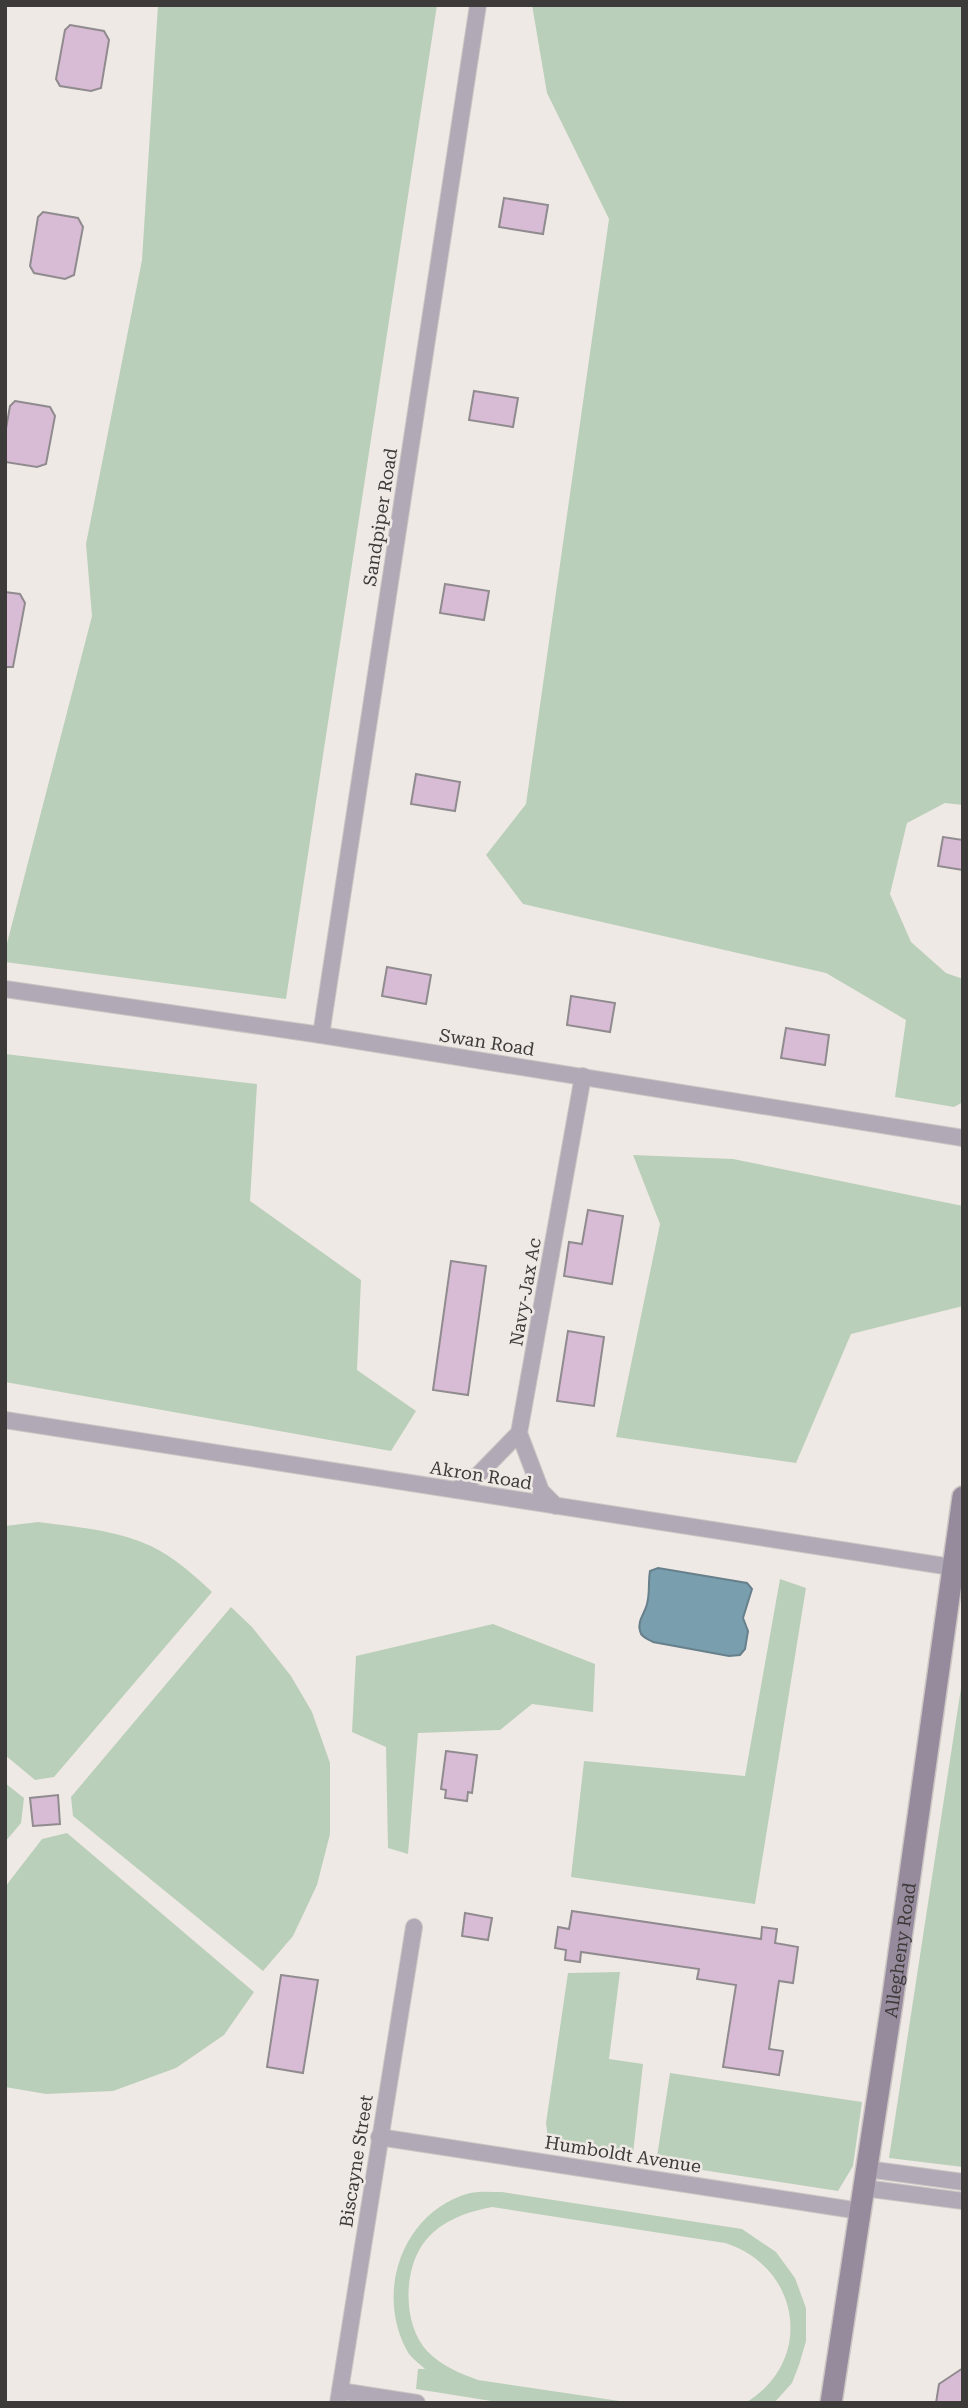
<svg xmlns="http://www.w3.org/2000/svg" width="968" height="2408" viewBox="0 0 968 2408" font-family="'Roboto Serif',serif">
<rect width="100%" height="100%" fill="#efe9e5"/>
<g fill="#bacfb9">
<polygon points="158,5 437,5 286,999 5,962 5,951 92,616 86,544 142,260"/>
<polygon points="532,5 963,5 963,805 945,803 907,823 890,894 911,942 946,973 963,979 963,1102 954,1107 895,1097 906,1020 826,973 523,904 486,855 526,804 609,219 547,93"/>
<polygon points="5,1054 257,1084 250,1201 361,1280 357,1370 416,1411 391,1451 5,1382"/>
<polygon points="633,1155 733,1159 963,1206 963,1306 851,1334 796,1463 616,1437 660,1224"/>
<path d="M38 1522C76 1527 116 1530 151 1546 174 1557 194 1575 212 1592L54 1777 35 1780 5 1755V1526Z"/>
<polygon points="780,1579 806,1588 755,1904 571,1877 584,1761 745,1776"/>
<polygon points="231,1607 252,1627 291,1676 312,1712 330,1763 330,1834 317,1885 293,1936 263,1971 73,1816 71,1797"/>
<polygon points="493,1624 595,1664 593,1712 532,1704 500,1730 418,1733 408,1854 388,1848 386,1747 352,1732 356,1656"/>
<polygon points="963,1675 963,2167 889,2158"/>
<polygon points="5,1783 24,1798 21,1823 5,1842"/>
<polygon points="67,1833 254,1992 224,2035 176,2068 113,2091 46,2094 5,2087 5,1887 42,1839"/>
<polygon points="620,1972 609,2059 643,2064 633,2154 549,2146 546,2123 568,1973"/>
<polygon points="670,2073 862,2102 853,2166 838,2191 656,2163"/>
<path d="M502 2192 742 2229 776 2252 795 2278 806 2308V2341L799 2365 792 2383 774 2403H745C815 2362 801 2267 725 2243L492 2207C467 2212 443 2220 426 2240 403 2267 402 2324 427 2351 442 2366 459 2373 478 2380L633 2403H504L416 2389 418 2369H425C420 2364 414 2360 409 2354 404 2346 399 2334 397 2325 383 2270 413 2208 470 2193 480 2191 492 2192 502 2192Z"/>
</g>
<path fill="#799eae" stroke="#67808b" stroke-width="2" d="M658 1568 747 1583 752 1589 743 1618 748 1631 745 1649 740 1655 729 1656 653 1642C648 1639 641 1637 640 1631 637 1621 645 1613 647 1604 650 1593 648 1583 650 1571Z"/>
<g fill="#d8bbd4" stroke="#908b8f" stroke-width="2">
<polygon points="70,25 104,31 109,40 101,88 91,91 60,86 56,79 65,30"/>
<polygon points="504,198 548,205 543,234 499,227"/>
<polygon points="43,212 78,218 83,227 74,275 65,279 34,273 30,266 38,217"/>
<polygon points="474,391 518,398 513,427 469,420"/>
<polygon points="15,401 50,407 55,416 46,464 37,467 5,462 5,434 10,406"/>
<polygon points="445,584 489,591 484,620 440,613"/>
<polygon points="5,592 20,594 25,603 13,667 5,667"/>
<polygon points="416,774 460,782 455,811 411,804"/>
<polygon points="943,837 963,840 963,870 938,866"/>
<polygon points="387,967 431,975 426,1004 382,996"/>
<polygon points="571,996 615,1003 610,1032 567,1025"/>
<polygon points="786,1028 829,1035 825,1065 781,1058"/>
<polygon points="588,1210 623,1216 612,1284 564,1276 569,1242 582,1244"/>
<polygon points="451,1261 486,1266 468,1395 433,1390"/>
<polygon points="568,1331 604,1337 594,1406 557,1401"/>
<polygon points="446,1751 477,1755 472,1793 468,1792 467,1801 445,1798 446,1790 441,1789"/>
<polygon points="58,1795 60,1824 33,1826 30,1798"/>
<polygon points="572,1911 761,1939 762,1927 777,1929 775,1943 798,1947 793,1983 779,1981 769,2049 783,2051 779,2075 723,2067 736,1985 697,1979 699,1969 581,1952 580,1962 565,1960 566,1950 555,1948 558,1927 569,1929"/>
<polygon points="465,1913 492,1918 488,1940 462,1936"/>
<polygon points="281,1975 318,1980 303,2073 267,2067"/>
<polygon points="963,2368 963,2403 936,2403 939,2384"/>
</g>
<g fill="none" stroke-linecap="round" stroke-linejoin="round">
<g stroke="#cbc6c3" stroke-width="18">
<g id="street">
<polyline points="5,989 321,1035 963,1138"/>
<polyline points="321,1035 478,5"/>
<polyline points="5,1420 951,1567"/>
<polyline points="456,1490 478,1475 519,1433"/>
<polyline points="556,1506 541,1491 519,1433 583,1076"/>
<polyline points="379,2137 860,2211"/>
<polyline points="867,2169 963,2182"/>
<polyline points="864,2188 963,2201"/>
<polyline points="340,2391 417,2403"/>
<polyline points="338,2403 414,1927"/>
</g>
</g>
<g stroke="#cbc6c3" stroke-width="24">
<g id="secondary">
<path id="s1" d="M831 2403 892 2003 963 1497"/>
</g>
</g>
<use href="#street" stroke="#b2a9b7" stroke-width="16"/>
<use href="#secondary" stroke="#968a9d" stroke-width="21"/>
</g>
<g text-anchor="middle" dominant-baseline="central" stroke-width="5" stroke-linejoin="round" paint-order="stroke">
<g font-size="18" fill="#3d3b39" stroke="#efe9e5">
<text transform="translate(380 517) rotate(-81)">Sandpiper Road</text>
<text transform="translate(487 1042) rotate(9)">Swan Road</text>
<text transform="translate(525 1292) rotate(-80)">Navy-Jax Ac</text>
<text transform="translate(481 1475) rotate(9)">Akron Road</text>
<text stroke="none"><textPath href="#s1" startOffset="458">Allegheny Road</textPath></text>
<text transform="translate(623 2154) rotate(9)">Humboldt Avenue</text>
<text transform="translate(356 2161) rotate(-81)">Biscayne Street</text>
</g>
</g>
<rect width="968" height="2408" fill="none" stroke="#3d3b39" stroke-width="14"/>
</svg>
